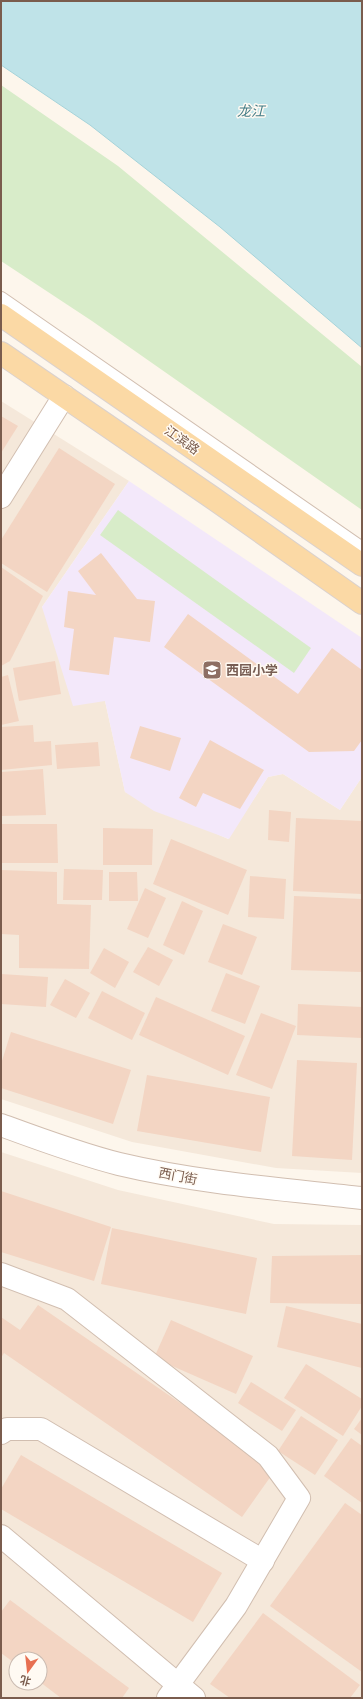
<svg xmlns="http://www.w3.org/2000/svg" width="363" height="1699" viewBox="0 0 363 1699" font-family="Roboto,'Noto Sans SC',sans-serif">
<rect width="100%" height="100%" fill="#fdf6ec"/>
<g fill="#f5e8da" fill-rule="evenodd">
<polygon points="1,401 129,481 42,607 105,701 125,792 228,839 268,777 283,774 340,810 362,777 362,1173 276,1168 132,1142 1,1099"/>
<path d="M1 1152 118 1190 274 1224 362 1225V1698H1ZM16 1659H40V1683H16Z"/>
</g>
<polygon fill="#f3e8fa" points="129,481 362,638 362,777 340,810 283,774 268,777 229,839 154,811 125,792 105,701 73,706 42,607"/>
<g fill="#d8ecc9">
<polygon points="1,85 118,166 362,367 362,510 92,321 1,261"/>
<polygon points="118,510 311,648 294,673 100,535"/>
</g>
<polygon fill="#bfe3e8" stroke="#a5d3da" points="1,1 362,1 362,348 220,227 90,125 1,65"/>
<g fill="#f3d5c3">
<polygon points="1,416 18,426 1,453"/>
<polygon points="59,448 115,484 47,592 1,563 1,540"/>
<polygon points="101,553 137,599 155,601 150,642 114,637 109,675 69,670 74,629 64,627 68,591 96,595 78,571"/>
<polygon points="1,567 43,596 10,661 1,666"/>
<polygon points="188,614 298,694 332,648 362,670 362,740 354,751 309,752 164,647"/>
<polygon points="55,661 61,694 19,701 13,668"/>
<polygon points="8,675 19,721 1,725 1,677"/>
<polygon points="33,725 34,742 51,741 52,765 1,770 1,727"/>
<polygon points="140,726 181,738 170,771 130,758"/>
<polygon points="210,740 264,770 240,809 203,793 196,807 179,798"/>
<polygon points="98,742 100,766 57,769 55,745"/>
<polygon points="43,769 46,815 1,816 1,772"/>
<polygon points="269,810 291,812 289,842 268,840"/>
<polygon points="296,818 362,821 362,894 293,891"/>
<polygon points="1,824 57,824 58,863 1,863"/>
<polygon points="103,828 153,829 152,865 103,865"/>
<polygon points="171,839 247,870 228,915 153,884"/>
<polygon points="64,869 103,870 102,900 63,900"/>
<polygon points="1,870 57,872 57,904 91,905 89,969 19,968 19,935 1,934"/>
<polygon points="109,872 137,872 138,901 109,901"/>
<polygon points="250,876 286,879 284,919 248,917"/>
<polygon points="145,888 166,898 148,938 127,929"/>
<polygon points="294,896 362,899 362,972 291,970"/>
<polygon points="182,901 203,911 184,955 163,945"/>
<polygon points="223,924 257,937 242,975 208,962"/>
<polygon points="148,947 173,960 159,986 133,972"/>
<polygon points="104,948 129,962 115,988 90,973"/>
<polygon points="226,973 260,986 245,1024 211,1011"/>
<polygon points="1,974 48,977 46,1007 1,1004"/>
<polygon points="65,979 90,993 76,1018 50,1005"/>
<polygon points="102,991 145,1013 132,1040 88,1018"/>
<polygon points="156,997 245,1036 228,1075 139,1035"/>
<polygon points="298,1004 362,1007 362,1038 297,1035"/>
<polygon points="261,1013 296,1026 272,1089 236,1075"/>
<polygon points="11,1032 131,1070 113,1124 1,1088 1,1064"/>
<polygon points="297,1060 357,1063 352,1160 292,1156"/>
<polygon points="147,1075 270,1097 261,1152 137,1131"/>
<polygon points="1,1191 111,1227 94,1281 1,1252"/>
<polygon points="112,1228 257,1258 246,1314 101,1284"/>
<polygon points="362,1255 362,1304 270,1303 272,1256"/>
<polygon points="38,1305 276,1469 242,1517 4,1353 1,1358 1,1317 20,1330"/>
<polygon points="286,1306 362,1324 362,1368 277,1347"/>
<polygon points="171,1320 253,1356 236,1394 154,1358"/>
<polygon points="306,1364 362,1399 362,1406 343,1436 284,1398"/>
<polygon points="251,1382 296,1410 282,1431 238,1403"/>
<polygon points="301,1416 338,1440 315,1475 278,1451"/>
<polygon points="362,1418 362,1435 354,1429"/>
<polygon points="351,1438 362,1446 362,1503 324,1476"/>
<polygon points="21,1455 222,1573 193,1622 1,1509 1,1489"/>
<polygon points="345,1503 362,1515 362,1672 270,1606"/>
<polygon points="10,1600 129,1688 122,1698 61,1698 40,1682 40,1659 16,1659 16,1664 1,1653 1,1612"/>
<polygon points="263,1613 360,1685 350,1698 230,1698 210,1684"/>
</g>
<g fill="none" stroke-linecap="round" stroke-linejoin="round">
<g stroke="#d1beb0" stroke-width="16">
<polyline id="service" points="1,299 362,549"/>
</g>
<g stroke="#d1beb0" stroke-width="24">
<g id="minor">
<polyline points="1,497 64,396"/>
<polyline points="1,1274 67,1299 268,1456 299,1498 236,1606 168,1698"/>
<polyline points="1,1433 7,1429 41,1429 263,1561"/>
<polyline points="1,1536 194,1698"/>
</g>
</g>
<g stroke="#d1beb0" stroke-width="24">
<path id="tertiary" d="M1 1125C39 1139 79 1154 119 1164 199 1183 281 1189 362 1198"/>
</g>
<g stroke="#dad1cd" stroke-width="24">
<g id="primary">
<polyline points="1,315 362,565"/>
<polyline points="1,353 210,496 362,603"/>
</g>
</g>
<use href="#service" stroke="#fff" stroke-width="14"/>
<use href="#minor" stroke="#fff" stroke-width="22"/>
<use href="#tertiary" stroke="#fff" stroke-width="22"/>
<use href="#primary" stroke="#fbd9a5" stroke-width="22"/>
</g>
<defs>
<g id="school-square" transform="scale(1)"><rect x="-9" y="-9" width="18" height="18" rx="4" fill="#8d6e63" stroke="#fffaf3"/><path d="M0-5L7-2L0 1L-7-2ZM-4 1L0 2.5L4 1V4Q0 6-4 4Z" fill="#fff"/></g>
</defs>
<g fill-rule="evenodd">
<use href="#school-square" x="212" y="670"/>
</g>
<g text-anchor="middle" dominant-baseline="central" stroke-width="3" stroke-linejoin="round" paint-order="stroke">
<g font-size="13" fill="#7a5c4d" stroke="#fffaf3">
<text transform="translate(182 440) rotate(35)">江滨路</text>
<text transform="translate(178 1176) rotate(11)">西门街</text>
</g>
<g font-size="13" font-weight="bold" fill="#785e54" stroke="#fffaf3" text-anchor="start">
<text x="226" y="670">西园小学</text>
</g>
<g font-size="14" font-style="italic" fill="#437c86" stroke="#fffaf3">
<text x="251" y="111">龙江</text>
</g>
</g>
<rect width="363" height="1699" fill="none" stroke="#7a5c4d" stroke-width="4"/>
<g transform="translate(28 1671) rotate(195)"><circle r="19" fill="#fffaf3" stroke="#cabbb1"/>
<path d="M0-3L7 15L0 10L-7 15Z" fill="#e76f51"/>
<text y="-6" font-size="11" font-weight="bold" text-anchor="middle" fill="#7a5c4d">北</text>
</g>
</svg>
